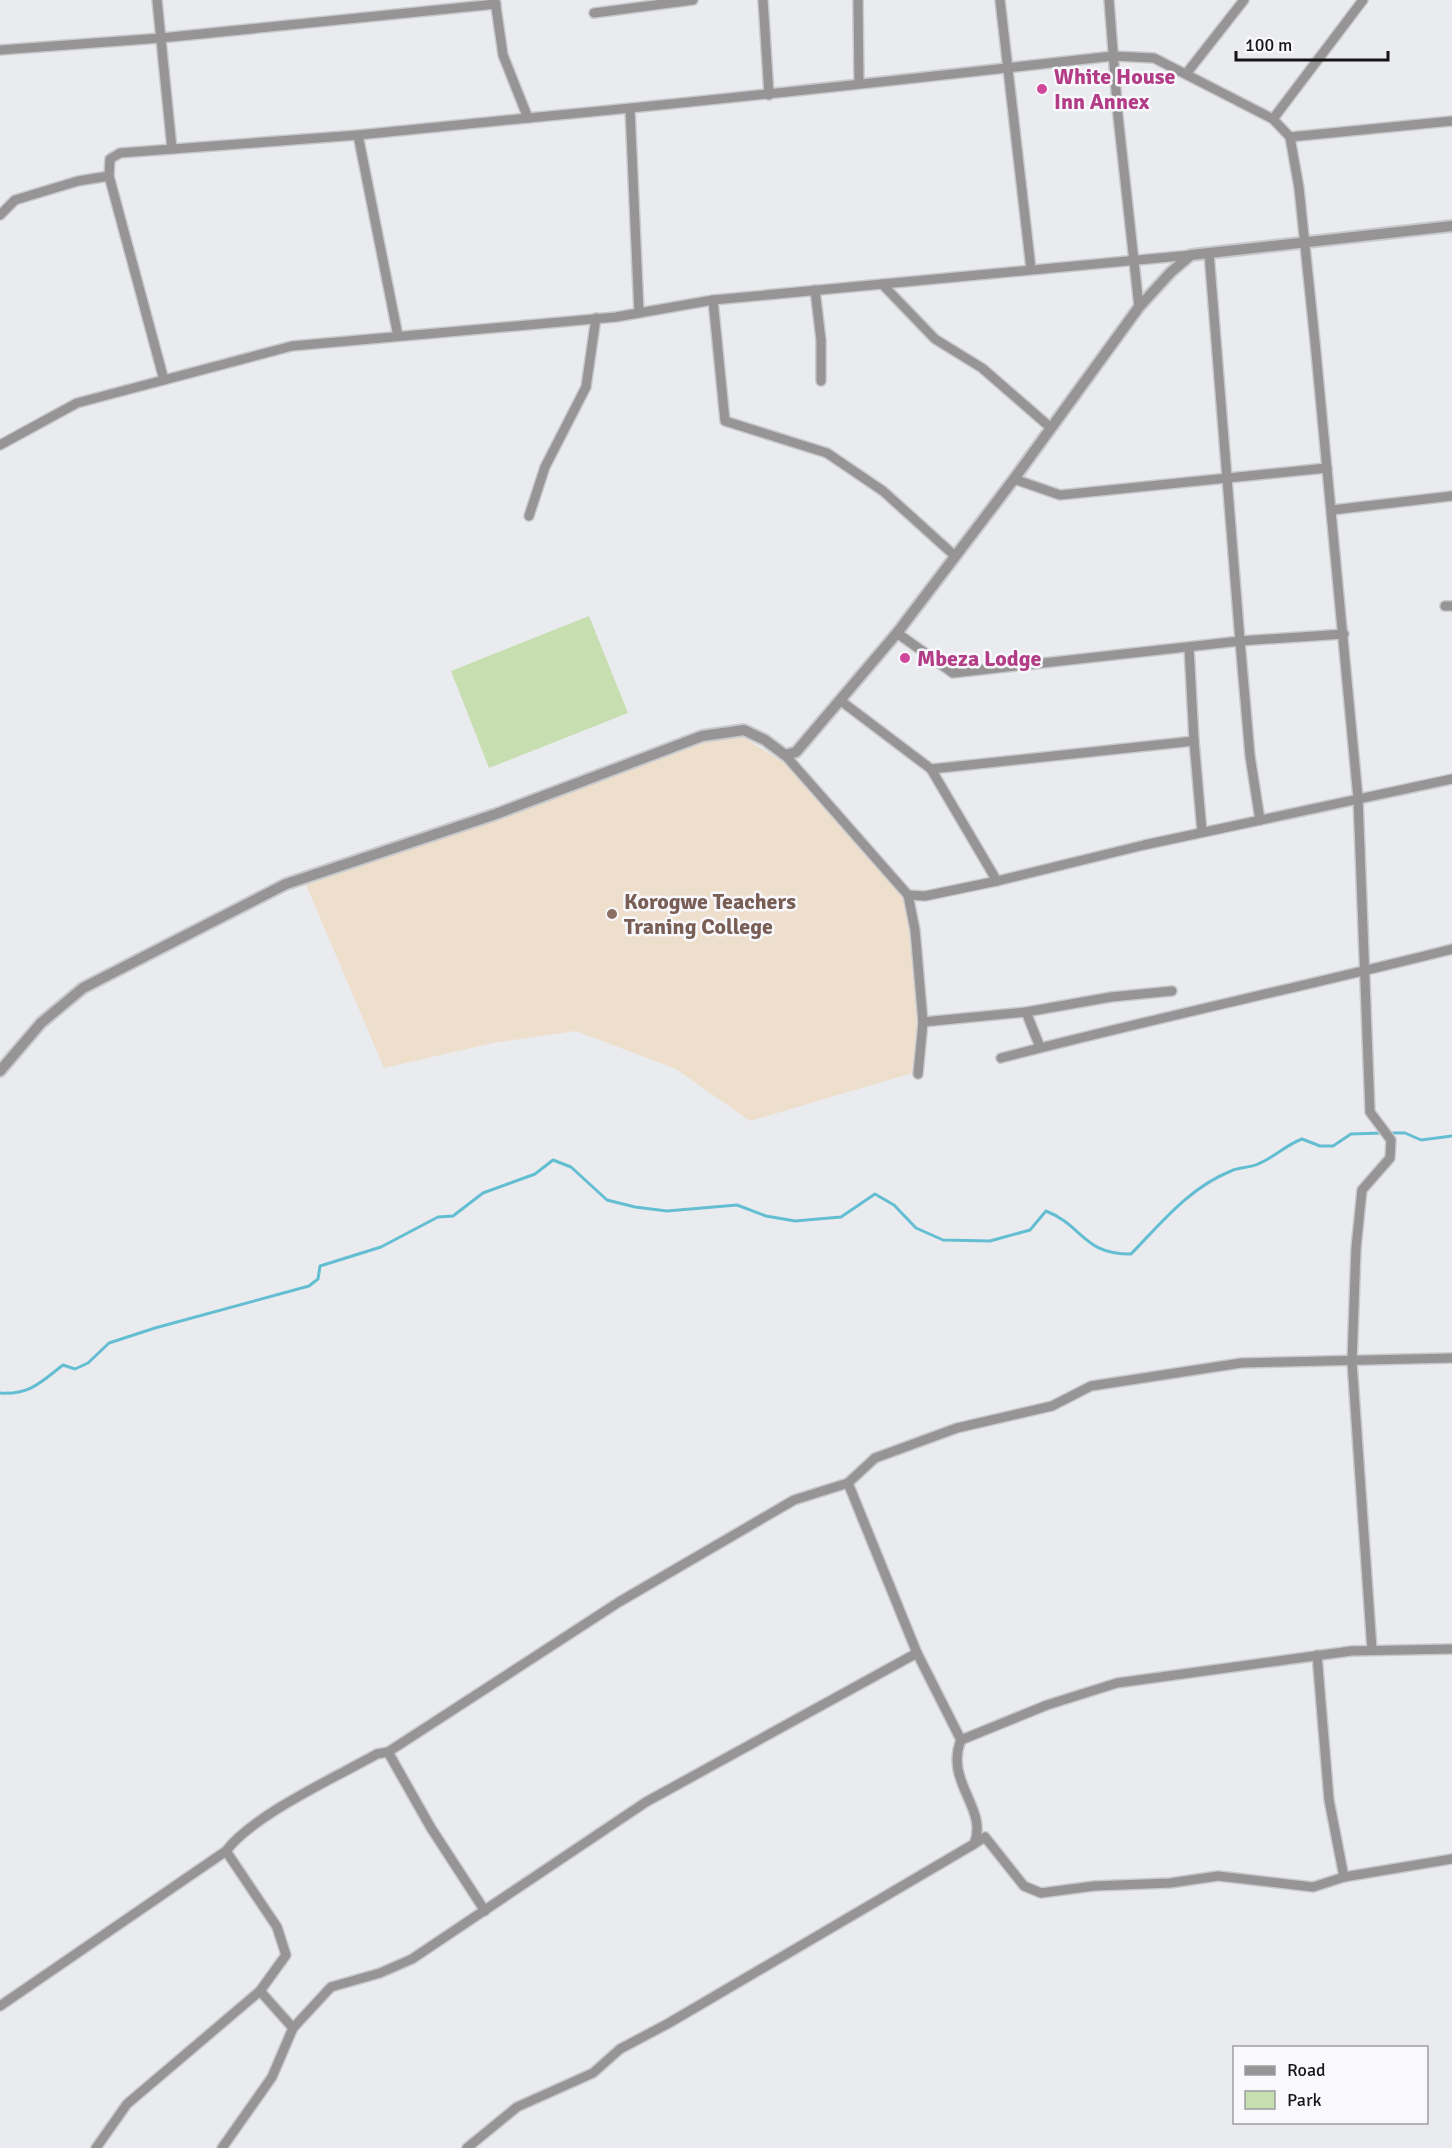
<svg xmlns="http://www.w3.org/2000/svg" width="1452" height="2148" viewBox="0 0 1452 2148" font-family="Signika,sans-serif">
<rect width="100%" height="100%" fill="#eaebef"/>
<polygon fill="#eedfcc" points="743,737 783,762 903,898 909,930 917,1022 912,1073 750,1121 676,1069 576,1031 493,1043 384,1068 306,885 499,820 703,743"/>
<polygon fill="#c7deb0" points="589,616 628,713 489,768 451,671"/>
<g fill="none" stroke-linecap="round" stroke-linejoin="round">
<g stroke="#64bed2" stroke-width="3">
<polyline points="1389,1133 1405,1133 1421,1140 1452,1136"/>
<path d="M0 1393C30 1395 41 1382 63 1365L75 1369 88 1363 109 1343 155 1328 309 1286 318 1279 320 1266 381 1247 438 1217 453 1216 483 1193 535 1174 553 1160 571 1167 607 1200 635 1207 667 1211 737 1205 766 1216 795 1221 841 1217 875 1194 894 1205 916 1228 943 1240 990 1241 1030 1230 1046 1211C1084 1226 1082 1254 1131 1254 1162 1222 1189 1188 1231 1171 1239 1167 1250 1168 1258 1164 1275 1157 1284 1146 1302 1139L1320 1146H1333L1351 1134 1382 1133"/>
</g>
<g stroke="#c8c9cc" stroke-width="12">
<g id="minor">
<polyline points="157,0 172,149"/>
<path d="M495 0 503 55 528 118C723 100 918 78 1113 56L1154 58 1273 119 1290 137 1299 188 1315 342 1358 798 1370 1112 1391 1140 1390 1158 1362 1190 1356 1248 1352 1362 1372 1650"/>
<polyline points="763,0 769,95"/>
<polyline points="858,0 859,83"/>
<polyline points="1000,0 1031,269"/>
<polyline points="1109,0 1118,116 1139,307"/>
<polyline points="594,13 693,0"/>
<polyline points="0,50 161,38 496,4"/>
<polyline points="1186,74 1244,0"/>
<polyline points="630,109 639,313"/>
<polyline points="1273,119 1363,0"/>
<polyline points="358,135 398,336"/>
<polyline points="1290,137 1452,121"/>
<polyline points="0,215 15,200 78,181 109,176"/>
<polyline points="1209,253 1240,641 1250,756 1260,820"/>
<polyline points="882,284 935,339 982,368 1051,428"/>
<polyline points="815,290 821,340 821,381"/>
<polyline points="713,300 725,421 827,453 883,491 955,556"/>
<polyline points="164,380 109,176 110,159 120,153 358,135 528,118"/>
<polyline points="0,445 77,403 292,346 616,317 713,300 1191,255"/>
<polyline points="1014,479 1060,495 1327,468"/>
<polyline points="1332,510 1452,496"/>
<polyline points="529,516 545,467 586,387 596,318"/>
<polyline points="1445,606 1452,606"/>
<polyline points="897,633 953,673 1240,641 1344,634"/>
<polyline points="1189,647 1194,741 1202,832"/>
<polyline points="841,701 931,769 997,881"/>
<polyline points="785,755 908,895 915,930 923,1022 918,1074"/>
<polyline points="931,769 1194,741"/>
<polyline points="908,895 925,896 997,881 1144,845 1452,779"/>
<polyline points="1026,1012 1040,1047"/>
<polyline points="923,1022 1026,1012 1111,997 1172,991"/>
<path d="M1001 1058C1150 1019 1302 987 1452 949"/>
<polyline points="848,1483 917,1653 961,1740"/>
<polyline points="1317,1655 1329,1800 1344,1877"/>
<polyline points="388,1752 431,1828 485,1911"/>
<polyline points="974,1844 985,1837 1024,1886 1041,1893 1094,1886 1170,1883 1218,1876 1313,1887 1344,1877 1452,1859"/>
<polyline points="260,1991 293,2028"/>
<path d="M0 2006 226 1851C253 1815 336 1777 377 1754L388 1752 619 1602 794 1500 848 1483 875 1458 957 1428 1052 1406 1091 1386 1241 1363 1452 1358"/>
<polyline points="96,2148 127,2104 260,1991 286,1955 277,1927 226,1851"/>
<polyline points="222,2148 272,2077 293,2028 331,1987 380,1973 412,1959 646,1802 917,1653"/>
<path d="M467 2148 517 2107 593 2073 620 2049 669 2023 974 1844C989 1809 944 1782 961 1740L1047 1705 1117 1683 1351 1651 1452 1649"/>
</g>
</g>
<g stroke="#c8c9cc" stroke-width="14">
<polyline id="tertiary" points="0,1071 41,1023 83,988 286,884 496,814 702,736 744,730 765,740 785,755 796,752 897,633 1014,479 1139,307 1171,272 1191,255 1452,226"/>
</g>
<use href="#minor" stroke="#969494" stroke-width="9"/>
<use href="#tertiary" stroke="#969494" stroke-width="10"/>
</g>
<g fill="#d1479c" stroke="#f8f8fd" stroke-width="2">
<circle cx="1042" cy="89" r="6"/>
<circle cx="905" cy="658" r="6"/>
</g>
<circle fill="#8d6e63" stroke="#f8f8fd" stroke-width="2" cx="612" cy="914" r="6"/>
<g text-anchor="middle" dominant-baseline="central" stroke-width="5" stroke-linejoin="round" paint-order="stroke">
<g font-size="22" font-weight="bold" fill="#b23c85" stroke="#f8f8fd" text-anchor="start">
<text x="1054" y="76">White House<tspan x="1054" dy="25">Inn Annex</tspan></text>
<text x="917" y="658">Mbeza Lodge</text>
</g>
<g font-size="22" font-weight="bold" fill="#785e54" stroke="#f8f8fd" text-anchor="start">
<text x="624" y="901">Korogwe Teachers<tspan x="624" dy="25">Traning College</tspan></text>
</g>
</g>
<rect x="1233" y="2046" width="195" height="78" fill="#f8f8fd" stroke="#9e9ea1" stroke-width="1.5"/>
<rect x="1245" y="2066" width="30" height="9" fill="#969494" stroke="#9e9ea1" stroke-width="1.5"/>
<text x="1287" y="2076" font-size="18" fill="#161617">Road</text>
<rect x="1245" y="2091" width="30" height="18" fill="#c7deb0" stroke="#9e9ea1" stroke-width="1.5"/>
<text x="1287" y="2106" font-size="18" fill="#161617">Park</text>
<path d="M1236 51v9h152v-9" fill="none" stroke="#161617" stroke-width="3"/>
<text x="1245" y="51" font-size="18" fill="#161617" stroke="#f8f8fd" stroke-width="4.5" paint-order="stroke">100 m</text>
</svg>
